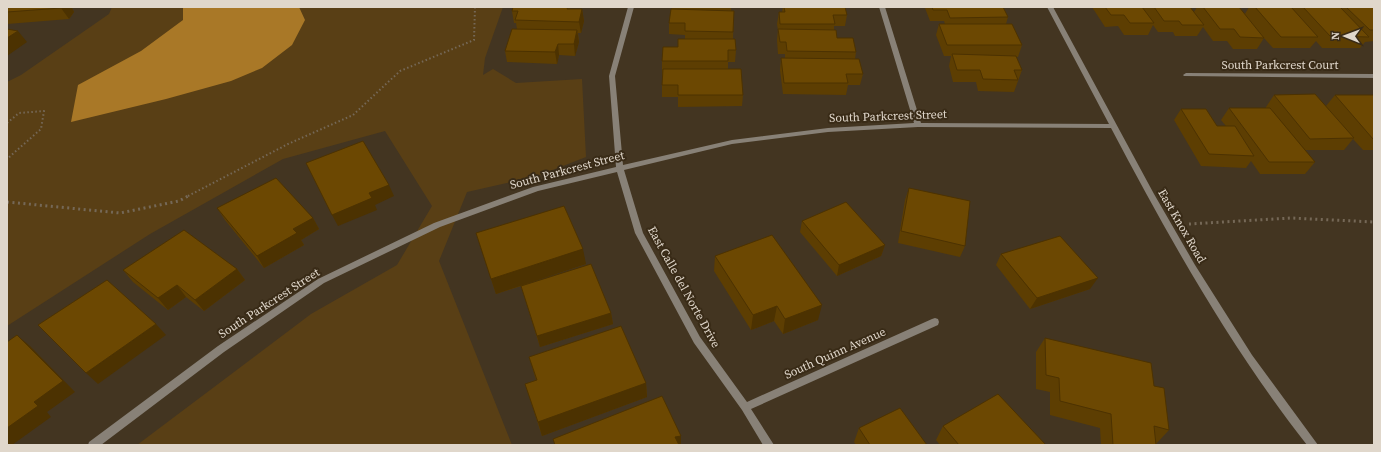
<svg xmlns="http://www.w3.org/2000/svg" width="1381" height="452" viewBox="0 0 1381 452" font-family="'Source Serif 4',serif">
<rect width="100%" height="100%" fill="#433521"/>
<polygon fill="#593f15" points="112,7 503,7 485,58 483,75 493,69 516,83 582,79 586,157 537,176 467,192 439,261 512,445 137,445 311,314 397,265 432,206 385,131 283,159 150,234 7,326 7,82 21,75 109,14"/>
<polygon fill="#a97827" points="183,7 299,7 305,20 292,45 262,68 231,81 166,99 71,122 78,85 141,51 183,20"/>
<g fill="none" stroke-linecap="round" stroke-linejoin="round">
<g stroke="#756857" stroke-width="2" stroke-dasharray="1.5 2.5" stroke-linecap="butt">
<polyline points="7,123 19,113 44,111 41,129 7,159"/>
<polyline points="188,196 288,144 353,115 400,71 474,40 475,7"/>
</g>
<g stroke="#756857" stroke-width="3" stroke-dasharray="2 3.5" stroke-linecap="butt">
<polyline points="7,202 120,213 179,201 190,195"/>
<polyline points="1189,224 1291,218 1374,222"/>
</g>
<g fill="#888177" fill-rule="evenodd">
<path d="M628 7H634L615 76 623 165 732 140 828 128 914 123 879 7H885L921 123 1109 124 1047 7H1053L1154 194 1195 265 1252 355 1318 445H1307C1230 347 1169 238 1111 128L918 127 828 132 732 144 624 170 643 233 700 337 747 402 932 319 935 318 938 319 939 322 938 325 751 409 774 445H763L742 410 694 343 635 233 617 172 538 191 440 227 324 283 224 352 101 445H88L89 442 218 346 318 279 434 223 533 187 616 167 609 76Z"/>
<polygon points="1186,73 1374,74 1374,78 1184,76 1183,75"/>
</g>
</g>
<g fill="#5d3e02">
<polygon points="7,7 72,7 72,8 74,12 69,19 7,24"/>
<polygon points="513,7 570,7 570,9 582,9 584,21 581,33 578,33 579,42 575,56 559,55 557,64 507,62 505,51 517,29 516,23 514,23 512,11"/>
<polygon points="672,7 731,7 731,11 734,11 733,39 736,50 735,62 728,62 728,69 743,95 742,106 678,107 678,97 662,97 662,61 678,47 685,39 685,35 669,34 669,23"/>
<polygon points="783,7 845,7 847,15 845,26 834,26 834,30 837,38 856,52 855,59 863,74 860,85 848,85 846,95 783,94 780,70 781,58 785,58 785,54 778,54 777,40 778,30 777,24 779,12 782,12"/>
<polygon points="925,7 1003,7 1008,17 1006,24 1022,45 1018,57 1016,57 1022,70 1014,92 978,91 976,82 953,82 949,66 951,56 944,56 936,35 939,24 945,24 944,21 930,21 925,8"/>
<polygon points="1092,7 1190,7 1194,12 1197,7 1239,7 1245,14 1249,7 1291,7 1291,8 1292,7 1340,7 1341,8 1341,7 1374,7 1374,41 1365,42 1360,48 1322,48 1316,41 1310,48 1273,48 1264,38 1257,49 1233,49 1227,41 1213,41 1203,27 1197,36 1175,36 1173,32 1158,32 1153,25 1148,35 1124,35 1118,26 1105,27"/>
<polygon points="1274,95 1326,106 1335,95 1374,95 1374,150 1363,150 1353,139 1344,150 1305,150 1315,162 1305,174 1260,174 1251,161 1246,168 1201,166 1174,120 1181,109 1217,126 1226,126 1221,120 1229,108 1266,108 1266,107"/>
<polygon points="909,188 965,246 960,257 898,243 905,200"/>
<polygon points="217,208 313,218 319,229 301,240 304,245 264,268 225,220"/>
<polygon points="802,221 885,245 881,256 837,276 800,232"/>
<polygon points="476,233 586,264 528,283 611,313 613,324 540,347 521,286 496,294"/>
<polygon points="1001,254 1090,289 1030,309 996,265"/>
<polygon points="715,256 818,320 783,334 774,321 751,330 714,271"/>
<polygon points="237,269 245,280 204,311 186,297 168,310 133,282 123,270"/>
<polygon points="1045,338 1154,386 1169,430 1156,444 1156,445 1101,445 1100,428 1050,415 1050,392 1036,389 1036,352"/>
<polygon points="529,357 646,383 647,397 542,436 525,384 536,380"/>
<polygon points="943,426 1046,445 940,445 936,440"/>
<polygon points="859,428 927,445 856,445 854,442"/>
</g>
<g fill="#4c3201">
<polygon points="62,7 72,7 72,8 74,12 69,19 61,8"/>
<polygon points="582,9 584,21 581,33 579,22"/>
<polygon points="577,30 579,42 575,56 574,44"/>
<polygon points="18,31 27,42 7,56 7,38"/>
<polygon points="558,44 559,55 557,64 555,52"/>
<polygon points="389,185 394,196 375,205 377,210 338,226 332,215 369,193"/>
<polygon points="313,218 319,229 301,240 304,245 264,268 257,256 293,229"/>
<polygon points="885,245 881,256 837,276 839,265"/>
<polygon points="583,249 586,264 496,294 491,279"/>
<polygon points="237,269 245,280 204,311 195,300"/>
<polygon points="1098,278 1090,289 1030,309 1037,298"/>
<polygon points="177,285 186,297 168,310 158,298"/>
<polygon points="822,305 818,320 783,334 785,319"/>
<polygon points="777,306 774,321 751,330 753,315"/>
<polygon points="611,313 613,324 540,347 537,336"/>
<polygon points="156,324 166,335 98,384 86,373"/>
<polygon points="17,335 30,346 75,392 47,412 51,417 12,445 7,445 7,428 34,402"/>
<polygon points="646,383 647,397 542,436 538,422"/>
<polygon points="681,436 681,445 676,445 675,437"/>
</g>
<g fill="#6c4802" stroke="#4c3201">
<polygon points="7,7 62,7 61,8 7,12"/>
<polygon points="513,7 568,7 567,9 582,9 579,22 515,20 518,11 512,11"/>
<polygon points="784,7 845,7 847,15 833,15 835,24 780,24 779,12 785,12"/>
<polygon points="932,7 1003,7 1008,17 950,18 947,10 933,10"/>
<polygon points="1105,7 1142,7 1154,23 1130,23 1124,15 1111,15"/>
<polygon points="1154,7 1190,7 1204,25 1182,25 1179,21 1164,21"/>
<polygon points="1203,7 1239,7 1264,38 1240,37 1234,29 1220,29"/>
<polygon points="1255,7 1291,7 1318,37 1281,37"/>
<polygon points="1303,7 1340,7 1369,37 1330,36"/>
<polygon points="1346,7 1374,7 1374,30 1370,30"/>
<polygon points="671,9 734,11 733,32 685,31 685,23 669,23"/>
<polygon points="939,24 1012,24 1022,45 947,45"/>
<polygon points="7,29 18,31 7,38"/>
<polygon points="512,29 577,30 574,44 558,44 555,52 505,51"/>
<polygon points="778,29 836,30 837,38 853,38 856,52 787,51 786,42 780,42"/>
<polygon points="678,39 735,39 736,50 728,50 728,61 662,61 663,47 678,47"/>
<polygon points="952,54 1016,56 1022,70 1014,70 1018,80 983,79 980,70 957,70"/>
<polygon points="781,58 859,59 863,74 846,74 848,83 784,83"/>
<polygon points="663,69 741,69 743,95 678,95 678,85 662,85"/>
<polygon points="1315,94 1354,138 1310,139 1274,95"/>
<polygon points="1335,95 1374,95 1374,139 1373,139"/>
<polygon points="1229,108 1270,108 1315,162 1269,162"/>
<polygon points="1181,109 1206,109 1217,126 1235,126 1254,156 1209,154"/>
<polygon points="363,141 389,185 369,193 372,198 332,215 306,163"/>
<polygon points="276,178 313,218 293,229 297,233 257,256 217,208"/>
<polygon points="909,188 970,201 965,246 901,231"/>
<polygon points="846,202 885,245 839,265 802,221"/>
<polygon points="564,206 583,249 491,279 476,233"/>
<polygon points="184,230 237,269 195,300 177,285 158,298 123,270"/>
<polygon points="772,235 822,305 785,319 777,306 753,315 715,256"/>
<polygon points="1060,236 1098,278 1037,298 1001,254"/>
<polygon points="591,264 611,313 537,336 521,286"/>
<polygon points="107,280 156,324 86,373 38,325"/>
<polygon points="621,326 646,383 538,422 525,384 537,380 529,357"/>
<polygon points="17,335 63,381 34,402 38,406 7,428 7,342"/>
<polygon points="1045,338 1151,363 1154,386 1164,388 1169,430 1154,426 1156,445 1113,445 1111,414 1060,401 1059,378 1046,375"/>
<polygon points="998,394 1046,445 959,445 943,426"/>
<polygon points="662,396 681,436 675,437 679,445 555,445 553,439"/>
<polygon points="900,408 927,445 870,445 859,428"/>
</g>
<g text-anchor="middle" dominant-baseline="central" stroke-width="4" stroke-linejoin="round" paint-order="stroke">
<g font-size="12" fill="#e0d7cb" stroke="#392b17">
<text x="1280" y="65">South Parkcrest Court</text>
<text transform="translate(888 116) rotate(-2)">South Parkcrest Street</text>
<text transform="translate(567 170) rotate(-15)">South Parkcrest Street</text>
<text transform="translate(1182 226) rotate(60)">East Knox Road</text>
<text transform="translate(684 287) rotate(61)">East Calle del Norte Drive</text>
<text transform="translate(269 303) rotate(-33)">South Parkcrest Street</text>
<text transform="translate(835 353) rotate(-24)">South Quinn Avenue</text>
</g>
</g>
<rect width="1381" height="452" fill="none" stroke="#e0d7cb" stroke-width="16"/>
<g transform="translate(1345 36) rotate(271)" stroke="#392b17" stroke-width="3" paint-order="stroke">
<path d="M0-3L7 15L0 10L-7 15Z" fill="#e0d7cb"/>
<text y="-6" font-size="11" font-weight="bold" text-anchor="middle" fill="#e0d7cb">N</text>
</g>
</svg>
